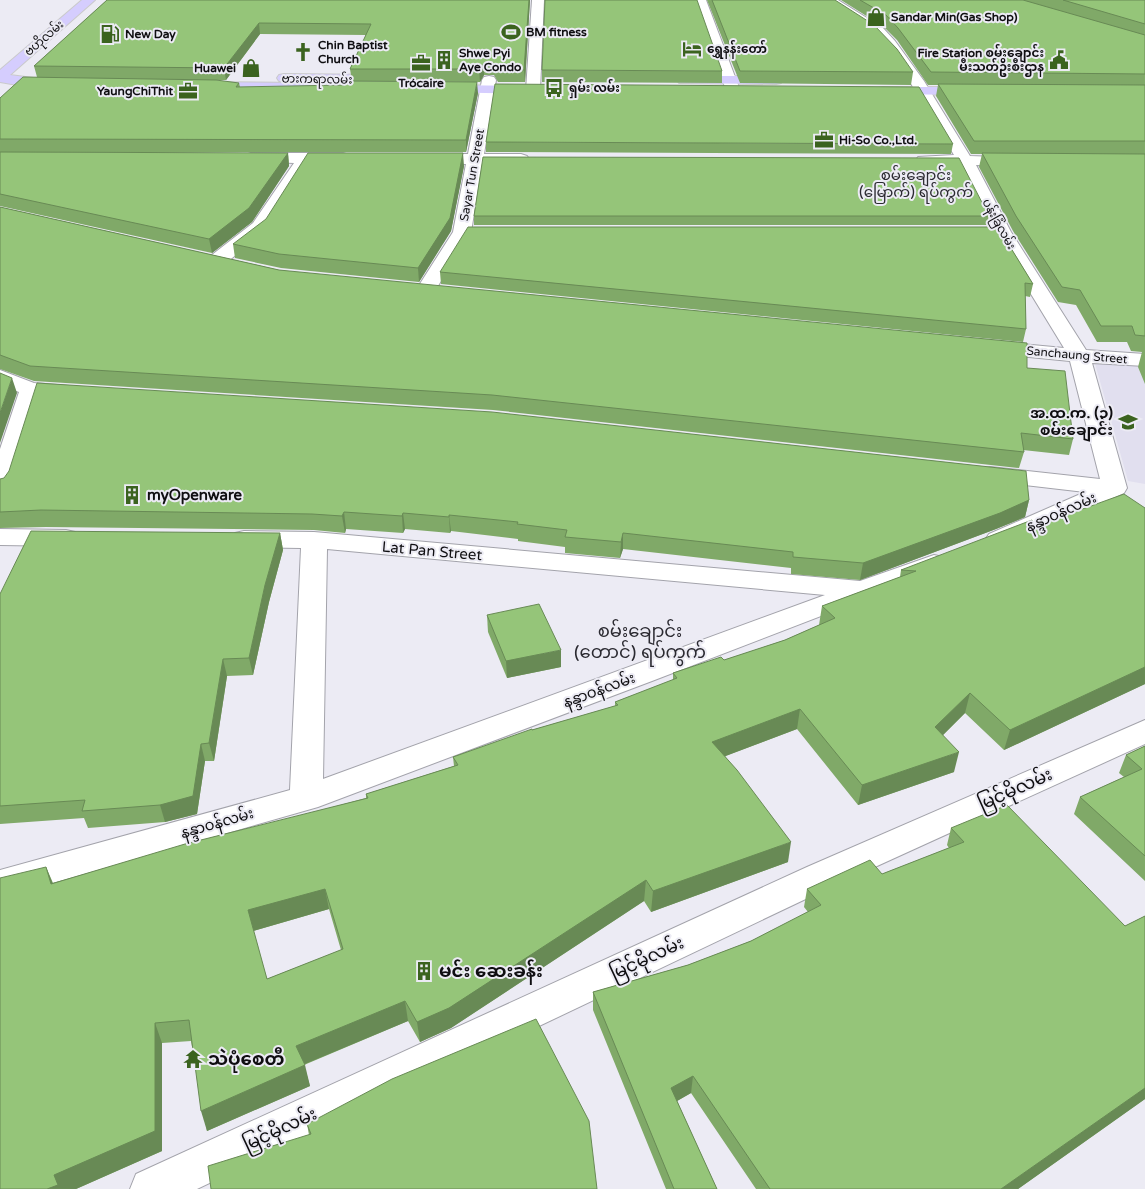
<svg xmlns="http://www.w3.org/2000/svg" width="1145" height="1189" viewBox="0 0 1145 1189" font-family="'Varela Round','Noto Sans Myanmar',sans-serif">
<rect width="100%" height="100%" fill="#ecebf4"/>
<polygon fill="#e1dfef" points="1094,360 1145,363 1145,484 1128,481"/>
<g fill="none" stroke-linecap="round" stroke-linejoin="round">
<g stroke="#a3a3ab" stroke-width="2">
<g id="minor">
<polygon points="532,0 544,0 540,90 538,93 528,93 526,90"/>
<polygon points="694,0 706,0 740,90 738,93 728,93 726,90"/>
<polygon points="824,0 838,0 883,28 895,41 924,81 970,156 1024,158 1026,161 1024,164 1018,166 976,165 1011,232 1086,350 1145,354 1145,366 1092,363 1127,488 1124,493 1007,546 998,548 989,546 985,540 989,534 1085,492 990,481 981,479 978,474 981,469 990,467 1100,479 1070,361 988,353 981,351 977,347 981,343 988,341 1064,348 993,232 959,165 918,163 916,160 918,157 954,155 910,82 885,47 873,34"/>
<polygon points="489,76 494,77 496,80 484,154 521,154 527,156 529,159 527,162 521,164 482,164 471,232 433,294 426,296 419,294 416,290 453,232 466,164 426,164 420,162 418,159 420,156 426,154 468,154 482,80 484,77"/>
<polygon points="251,153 343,153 349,155 351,158 349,161 310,163 266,231 222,266 215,268 208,266 206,262 208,258 253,223 294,163 245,161 243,158 245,155"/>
<polygon points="0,370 34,383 81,387 84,392 81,397 73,399 40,396 12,487 9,492 0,494 0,449 19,392 0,385"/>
<polygon points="0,529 66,530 75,532 79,538 75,544 66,546 0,545"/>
<path d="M244 531 314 532 860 581 934 555 943 557 947 563 943 569 652 681 318 807 0 898V870L290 790 301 548 244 547 235 545 231 539 235 533ZM327 549 825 595 323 779Z"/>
<polygon points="1145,720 1145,744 831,887 197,1189 130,1189 136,1174 807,867"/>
</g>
</g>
<g stroke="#cacacb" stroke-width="2">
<g id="major">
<polygon points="82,0 95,0 10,75 56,81 61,82 63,85 61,88 35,88 0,82 0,70"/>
<polygon points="284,74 389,75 394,76 396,79 394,82 389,83 279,81 277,78 279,75"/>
<polygon points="684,76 776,76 781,77 783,80 781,83 776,84 679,83 677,80 679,77"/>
<polygon points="204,82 303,83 308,84 310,87 308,90 303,91 199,89 197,86 199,83"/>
<polygon points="441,85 533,86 538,87 540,90 538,93 533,94 436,92 434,89 436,86"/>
<polygon points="883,87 973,87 978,88 980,91 978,94 973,95 878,94 876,91 878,88"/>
</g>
</g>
<use href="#minor" fill="#fff" fill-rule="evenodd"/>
<use href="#major" fill="#d5cdfe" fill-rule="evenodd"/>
</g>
<g fill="#80a968" fill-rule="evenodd">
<polygon points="107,0 530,0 525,82 498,82 494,75 484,75 480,82 352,81 350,69 366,35 260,34 226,80 191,80 239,83 240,87 478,93 466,152 0,152 0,98 37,77 34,66"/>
<polygon points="707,0 835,0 913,72 911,85 740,83"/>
<polygon points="841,0 1145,0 1145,384 1138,367 1142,352 1131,351 1127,342 1097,342 1076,305 1058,302 1013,231 979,167 982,154 971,154 936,96 938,85 928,85 897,40 884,27"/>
<polygon points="542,70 722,71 722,83 542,82"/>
<polygon points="486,142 953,144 951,154 486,152"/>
<polygon points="0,152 288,153 289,166 252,222 212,253 0,206"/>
<polygon points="464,166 451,231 419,282 281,268 235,258 233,244"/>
<polygon points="0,207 279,270 1027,368 1073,439 1069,455 1023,450 1024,452 1019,468 493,410 34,381 0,369"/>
<polygon points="474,216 989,216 987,225 474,225"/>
<polygon points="998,227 1033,284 1030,297 1025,296 1026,329 1023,342 441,284 440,272"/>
<polygon points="0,479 1029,500 1025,517 996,529 860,580 791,574 791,568 623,549 620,558 565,553 565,547 518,541 518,539 451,531 450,533 405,529 403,533 346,529 345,533 314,530 46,527 0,528"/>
<path d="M1145 508V684L1004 750 965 713 943 735 954 772 858 805 797 729 725 756 788 862 651 912 644 901 451 1028 420 1042 408 1021 304 1065 310 1086 207 1131 191 1041 162 1043V1151L76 1189H0L46 867 53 883 366 798V794L454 766 453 757 532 730 615 706V702L673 680V673L724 660 785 640 819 625 822 606 900 577 901 570 1033 527ZM329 909 341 950 267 979 253 931Z"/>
<polygon points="280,533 283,550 269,602 253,675 227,676 214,761 205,761 197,814 165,822 88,828 84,818 0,824 0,594"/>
<polygon points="487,615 561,667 507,678 488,632"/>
<polygon points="1145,746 1145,881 1074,814 1080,797 1124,777 1119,773 1126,755"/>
<polygon points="951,828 1125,926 1145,916 1145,1099 1018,1189 756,1189 691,1093 677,1101 717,1189 666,1189 593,1010 593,992 688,965 751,941 808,912 804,907 807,889 882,874 949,848 947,845"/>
<polygon points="307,1124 597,1189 309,1135"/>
</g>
<g fill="#688a55">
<polygon points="529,0 530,0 525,82 524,70"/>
<polygon points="259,23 260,34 226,80 224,68"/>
<polygon points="484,63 484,75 480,82 479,69"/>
<polygon points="477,82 478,93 466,152 466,140"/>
<polygon points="288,153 289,166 252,222 212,253 209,239"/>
<polygon points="463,153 464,166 451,231 419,282 418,268"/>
<polygon points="12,378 17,393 0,443 0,413"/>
<polygon points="1029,500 1025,517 996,529 860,580 863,563"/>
<polygon points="344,512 346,529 345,533 342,516"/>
<polygon points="403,513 405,529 403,533 402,516"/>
<polygon points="449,515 451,531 450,533 449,517"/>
<polygon points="280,533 283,550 269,602 253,675 249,658 265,585"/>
<polygon points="623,533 623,549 620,558 621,542"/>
<polygon points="561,650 561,667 507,678 506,661"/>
<polygon points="223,659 227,676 214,761 209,743"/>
<polygon points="1145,667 1145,684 1004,750 1010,730"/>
<polygon points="970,693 965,713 930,748 935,727"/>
<polygon points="800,709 797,729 710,762 712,742"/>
<polygon points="201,744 205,761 197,814 165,822 160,805"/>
<polygon points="959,752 954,772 858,805 862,785"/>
<polygon points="791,842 788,862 651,912 653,891"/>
<polygon points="46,867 54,887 51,884"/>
<polygon points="646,880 644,901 451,1028 420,1042 417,1022"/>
<polygon points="325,889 329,909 253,931 248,910"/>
<polygon points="405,1001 408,1021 300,1066 296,1046"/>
<polygon points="155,1023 162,1043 162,1151 76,1189 47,1189 54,1175"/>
<polygon points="305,1065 310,1086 207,1131 201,1111"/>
<polygon points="693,1076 691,1093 670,1105 671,1088"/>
<polygon points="1145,1088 1145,1099 1018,1189 1001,1189"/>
</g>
<g fill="#95c579" stroke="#688a55" fill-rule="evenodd">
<polygon points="107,0 529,0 524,70 497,70 494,63 484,63 479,69 350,69 371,24 259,23 224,68 34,66"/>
<polygon points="545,0 697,0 722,71 542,70"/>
<polygon points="712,0 835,0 874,25 897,49 913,72 740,71"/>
<polygon points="860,0 1023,0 1145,35 1145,74 931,72 898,28 886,15"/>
<polygon points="1063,0 1145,0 1145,24"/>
<polygon points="23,77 216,80 239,83 236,87 344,85 345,81 477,82 466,140 0,139 0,98"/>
<polygon points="495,84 919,87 953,144 486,142"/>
<polygon points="938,84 1145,85 1145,141 974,141"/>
<polygon points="0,152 288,153 249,208 209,239 0,194"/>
<polygon points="308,153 463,153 450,218 418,268 279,254 233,244 266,219"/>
<polygon points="982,153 1145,154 1145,336 1135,335 1132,326 1101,326 1080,290 1062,287 1016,216"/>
<polygon points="483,157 959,158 989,216 474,216"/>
<polygon points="0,207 279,270 1027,343 1027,368 1065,371 1073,439 1021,433 1024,452 492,395 30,366 0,355"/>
<polygon points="468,227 998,227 1033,284 1025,283 1026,329 440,272"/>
<polygon points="0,373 12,378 0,413"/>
<polygon points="37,383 492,412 1026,471 1029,500 1000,513 863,563 793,557 793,552 623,533 621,542 565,537 567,530 517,524 518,522 449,515 449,517 403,513 402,516 344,512 342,516 312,514 41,510 0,512 0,479 4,478 9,471"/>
<path d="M1124 494 1145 508V667L1010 730 970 693 935 727 959 752 862 785 800 709 712 742 737 770 791 842 653 891 646 880 449 1008 417 1022 405 1001 296 1046 305 1065 201 1111 189 1020 155 1023V1131L54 1175 58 1185 47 1189H0V878L46 867 51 884 185 844 368 798 366 794 458 765 453 757 532 729V730L618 705 615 702 677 678 673 673 721 657 724 660 785 640 835 618 822 606 916 571 901 570 1032 520 1033 527ZM325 889 343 949 267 979 248 910Z"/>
<polygon points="31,531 280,533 265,585 249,658 223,659 209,743 201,744 193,796 160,805 82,811 85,800 0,806 0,594"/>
<polygon points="539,604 561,650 506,661 487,615"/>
<polygon points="1145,746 1145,856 1080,797 1142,769 1126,755"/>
<polygon points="1007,805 1125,926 1145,916 1145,1088 1001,1189 770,1189 693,1076 671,1088 717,1189 674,1189 593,992 688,965 751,941 821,905 807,889 870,860 882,874 964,842 951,828"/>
<polygon points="536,1019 589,1121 597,1189 211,1189 208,1166 311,1134 307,1124 392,1079"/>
</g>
<defs>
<g id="shop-bare" transform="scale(1.5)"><path d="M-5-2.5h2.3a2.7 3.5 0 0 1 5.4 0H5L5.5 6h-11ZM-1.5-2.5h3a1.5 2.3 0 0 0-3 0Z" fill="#3b631f" stroke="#ecebf4" stroke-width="2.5" paint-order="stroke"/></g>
<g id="stadium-bare" transform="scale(1.5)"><path d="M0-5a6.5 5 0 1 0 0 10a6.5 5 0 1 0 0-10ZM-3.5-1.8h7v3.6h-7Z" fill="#3b631f" stroke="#ecebf4" stroke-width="2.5" paint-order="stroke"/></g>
<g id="fuel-bare" transform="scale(1.5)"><path d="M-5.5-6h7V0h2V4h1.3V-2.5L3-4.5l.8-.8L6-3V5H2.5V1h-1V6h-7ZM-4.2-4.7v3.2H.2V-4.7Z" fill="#3b631f" stroke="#ecebf4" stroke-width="2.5" paint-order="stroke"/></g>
<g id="hotel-bare" transform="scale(1.5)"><path d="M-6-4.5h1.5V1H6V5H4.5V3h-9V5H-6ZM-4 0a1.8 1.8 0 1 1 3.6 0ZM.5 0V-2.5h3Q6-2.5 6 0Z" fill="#3b631f" stroke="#ecebf4" stroke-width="2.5" paint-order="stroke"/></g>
<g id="church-bare" transform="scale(1.5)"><path d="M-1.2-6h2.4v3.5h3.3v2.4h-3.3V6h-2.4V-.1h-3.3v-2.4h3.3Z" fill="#3b631f" stroke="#ecebf4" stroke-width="2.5" paint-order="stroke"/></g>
<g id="building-bare" transform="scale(1.5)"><path d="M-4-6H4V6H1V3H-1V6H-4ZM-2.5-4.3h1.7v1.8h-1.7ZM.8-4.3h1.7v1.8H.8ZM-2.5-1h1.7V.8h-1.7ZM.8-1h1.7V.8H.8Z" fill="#3b631f" stroke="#ecebf4" stroke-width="2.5" paint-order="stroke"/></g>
<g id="civic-bare" transform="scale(1.5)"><path d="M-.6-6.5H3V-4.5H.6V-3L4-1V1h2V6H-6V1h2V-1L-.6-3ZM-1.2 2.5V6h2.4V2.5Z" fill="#3b631f" stroke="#ecebf4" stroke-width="2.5" paint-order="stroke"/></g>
<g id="office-bare" transform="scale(1.5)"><path d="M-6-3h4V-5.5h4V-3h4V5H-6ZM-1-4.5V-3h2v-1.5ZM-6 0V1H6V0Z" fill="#3b631f" stroke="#ecebf4" stroke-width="2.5" paint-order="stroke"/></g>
<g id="bus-bare" transform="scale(1.5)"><path d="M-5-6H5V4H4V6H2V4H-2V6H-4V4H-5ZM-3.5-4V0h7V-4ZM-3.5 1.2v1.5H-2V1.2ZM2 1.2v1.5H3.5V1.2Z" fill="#3b631f" stroke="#ecebf4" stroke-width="2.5" paint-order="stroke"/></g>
<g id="school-bare" transform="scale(1.5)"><path d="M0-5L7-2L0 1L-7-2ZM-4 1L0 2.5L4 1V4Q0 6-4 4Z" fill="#3b631f" stroke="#ecebf4" stroke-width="2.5" paint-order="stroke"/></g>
<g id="temple-bare" transform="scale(1.5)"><path d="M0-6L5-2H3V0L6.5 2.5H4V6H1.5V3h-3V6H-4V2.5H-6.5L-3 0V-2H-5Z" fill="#3b631f" stroke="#ecebf4" stroke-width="2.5" paint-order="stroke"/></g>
</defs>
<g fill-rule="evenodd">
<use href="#shop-bare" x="876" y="17"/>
<use href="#stadium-bare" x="511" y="32"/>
<use href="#fuel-bare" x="110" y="34"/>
<use href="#hotel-bare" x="692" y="49"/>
<use href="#church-bare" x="303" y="52"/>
<use href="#building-bare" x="444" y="60"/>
<use href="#civic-bare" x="1059" y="60"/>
<use href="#office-bare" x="421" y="63"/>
<use href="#shop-bare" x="251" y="68"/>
<use href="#bus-bare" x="554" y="88"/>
<use href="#office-bare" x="188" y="91"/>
<use href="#office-bare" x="824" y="140"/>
<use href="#school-bare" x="1128" y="422"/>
<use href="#building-bare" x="132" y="495"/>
<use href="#building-bare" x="424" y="971"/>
<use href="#temple-bare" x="193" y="1059"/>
</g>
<g text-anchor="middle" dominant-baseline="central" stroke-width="4" stroke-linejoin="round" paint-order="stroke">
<g font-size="12" font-weight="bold" fill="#0f0e11" stroke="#ecebf4" text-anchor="start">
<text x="891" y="17">Sandar Min(Gas Shop)</text>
<text x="526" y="32">BM fitness</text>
<text x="125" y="34">New Day</text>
<text x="318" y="45">Chin Baptist<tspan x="318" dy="14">Church</tspan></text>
<text x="707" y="49">ရွှေနန်းတော်</text>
<text x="459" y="53">Shwe Pyi<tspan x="459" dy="14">Aye Condo</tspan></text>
<text x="1044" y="53" text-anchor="end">Fire Station စမ်းချောင်း<tspan x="1044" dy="14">မီးသတ်ဦးစီးဌာန</tspan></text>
<text x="236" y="68" text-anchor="end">Huawei</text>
<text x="421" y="83" text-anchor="middle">Trócaire</text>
<text x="569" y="88">ရှမ်း လမ်း</text>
<text x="173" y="91" text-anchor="end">YaungChiThit</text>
<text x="839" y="140">Hi-So Co.,Ltd.</text>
</g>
<g font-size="12" fill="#0f0e11" stroke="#ecebf4">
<text transform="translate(44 38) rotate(-41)">ဗဟိုလမ်း</text>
<text transform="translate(317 79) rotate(1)">ဗားကရာလမ်း</text>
<text transform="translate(472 175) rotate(-80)">Sayar Tun Street</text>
<text transform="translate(999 224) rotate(61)">ပန်းခြံလမ်း</text>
<text transform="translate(1077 355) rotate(5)">Sanchaung Street</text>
</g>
<g font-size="15" fill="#2b2a31" stroke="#ecebf4">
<text x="916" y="175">စမ်းချောင်း<tspan x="916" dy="17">(မြောက်) ရပ်ကွက်</tspan></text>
</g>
<g font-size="15" font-weight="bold" fill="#0f0e11" stroke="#ecebf4" text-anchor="end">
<text x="1113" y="413">အ.ထ.က. (၃)<tspan x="1113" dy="17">စမ်းချောင်း</tspan></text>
<text x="147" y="495" text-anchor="start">myOpenware</text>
</g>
<g font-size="15" fill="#0f0e11" stroke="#ecebf4">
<text transform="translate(1061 512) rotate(-24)">နန္ဒာ၀န်လမ်း</text>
<text transform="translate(432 551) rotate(5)">Lat Pan Street</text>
<text transform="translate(599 690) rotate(-20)">နန္ဒာ၀န်လမ်း</text>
<text transform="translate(217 823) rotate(-16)">နန္ဒာ၀န်လမ်း</text>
</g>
<g font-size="18" fill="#2b2a31" stroke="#ecebf4">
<text x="640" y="631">စမ်းချောင်း<tspan x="640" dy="21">(တောင်) ရပ်ကွက်</tspan></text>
</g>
<g font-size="18" fill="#0f0e11" stroke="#ecebf4">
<text transform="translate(1015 789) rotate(-24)">မြင့်မိုလမ်း</text>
<text transform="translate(647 958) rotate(-25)">မြင့်မိုလမ်း</text>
<text transform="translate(280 1129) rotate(-25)">မြင့်မိုလမ်း</text>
</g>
<g font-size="18" font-weight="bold" fill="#0f0e11" stroke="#ecebf4" text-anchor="start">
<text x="439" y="971">မင်း ဆေးခန်း</text>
<text x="208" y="1059">သဲပုံစေတီ</text>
</g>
</g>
</svg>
